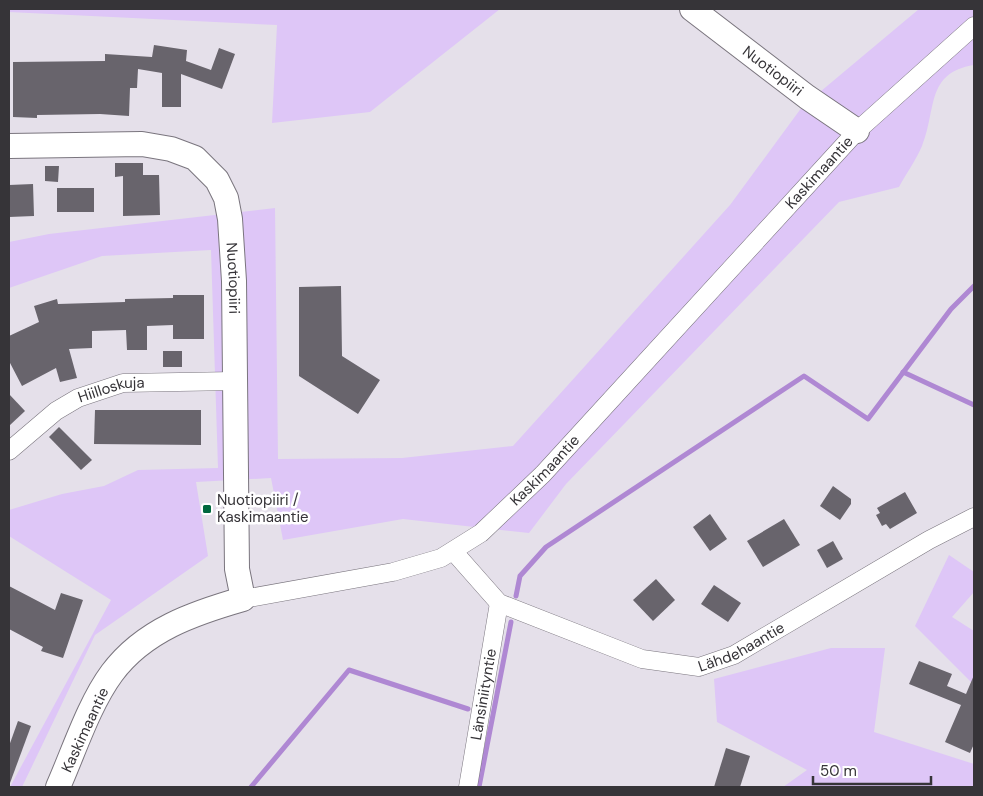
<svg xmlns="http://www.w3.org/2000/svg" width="983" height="796" viewBox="0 0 983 796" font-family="'DM Sans',sans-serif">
<rect width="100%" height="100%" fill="#e5e0ea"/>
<g fill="#dec6f7">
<polygon points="9,9 500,9 370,112 272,123 277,25 9,12"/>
<path d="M919 9H974V65C925 73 937 110 922 146 916 160 906 174 899 187L839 202 566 484 529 533 403 519 283 540 271 478 196 482 208 556 95 635 22 787H10L111 600 9 536V510L62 494 104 486 138 470 218 468 211 250 102 256 9 288V242L49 234 275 208 278 459 402 458 513 446 730 205 802 107Z"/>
<polygon points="949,555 974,572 974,592 952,617 974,631 974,685 915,626"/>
<polygon points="831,648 885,648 874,732 974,764 974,787 783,787 807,770 717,722 714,679"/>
</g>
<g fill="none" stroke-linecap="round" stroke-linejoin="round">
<g stroke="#af88d3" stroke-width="5">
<polyline points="903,372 974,405"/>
<polyline points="516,596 520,576 546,547 804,376 868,419 951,309 974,286"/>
<polyline points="251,787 349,670 468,709"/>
<polyline points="479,787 511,622"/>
</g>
</g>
<g fill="#68646c">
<polygon points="154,45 187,50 186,61 211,70 219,48 235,54 222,89 181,74 181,107 162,107 162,73 138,69 137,88 130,88 129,116 100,114 37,115 37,118 13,117 13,62 105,61 105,54 152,57"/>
<polygon points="115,163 143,163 143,175 159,175 160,215 123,216 123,176 115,177"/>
<polygon points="45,166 59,166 58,182 45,181"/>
<polygon points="33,184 34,216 9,217 9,185"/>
<rect x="57" y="188" width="37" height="24"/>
<polygon points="341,286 342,356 380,380 358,414 299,376 299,287"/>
<polygon points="173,295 204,295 204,339 173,339 173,325 147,326 147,350 127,350 126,330 92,331 92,348 69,349 77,378 60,382 56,368 22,386 9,361 9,336 39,322 34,306 57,299 58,304 125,302 125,299 173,298"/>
<rect x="163" y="351" width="19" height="16"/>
<polygon points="9,394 25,411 9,426"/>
<polygon points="95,410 201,410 201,445 94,444"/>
<polygon points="59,427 92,460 81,470 49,437"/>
<polygon points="833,486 851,499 851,504 840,520 820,506"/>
<polygon points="905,492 917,513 890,529 886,524 882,526 876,515 880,513 877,508"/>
<polygon points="710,514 727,539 710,551 693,527"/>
<polygon points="784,519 800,545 763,567 747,541"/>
<polygon points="833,541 843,559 827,568 817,550"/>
<polygon points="656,579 675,600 653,621 633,600"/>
<polygon points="714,585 741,603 728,622 701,604"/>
<polygon points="9,586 55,610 61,593 83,600 63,658 41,651 43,647 9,629"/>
<polygon points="919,661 952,674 947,686 966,694 974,675 974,744 970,753 945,742 961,705 909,684"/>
<polygon points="18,721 31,726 10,783 9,746"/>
<polygon points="726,748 750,756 740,787 714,787"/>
</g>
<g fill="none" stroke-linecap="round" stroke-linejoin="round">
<g stroke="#7a757e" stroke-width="19">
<g id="street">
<path id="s1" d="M9 451 56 411 78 398 123 383 234 381"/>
<path id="s2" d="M454 552 499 603 642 659 699 667 734 655 929 540 974 517"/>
<path id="s3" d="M243 599 393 572 441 558 481 533 543 474 857 131 974 26"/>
<path id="s4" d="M468 787 499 603"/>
</g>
</g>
<g stroke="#7a757e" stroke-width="26">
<g id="secondary">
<path id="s5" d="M692 9 807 97 857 131"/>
<path id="s6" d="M9 146 142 144 171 149 195 158 217 180 226 198 230 219 234 281 237 569 243 599C194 613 144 630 112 673 89 704 74 751 58 787"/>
</g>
</g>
<use href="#street" stroke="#fff" stroke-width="18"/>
<use href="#secondary" stroke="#fff" stroke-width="24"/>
</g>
<rect fill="#00683e" stroke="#fff" stroke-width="2" x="202" y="504" width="10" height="10" rx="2.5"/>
<g text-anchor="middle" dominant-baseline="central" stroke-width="5" stroke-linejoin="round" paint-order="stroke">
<g font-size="15" fill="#363438" stroke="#fff">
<text stroke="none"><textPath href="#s5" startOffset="102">Nuotiopiiri</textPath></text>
<text stroke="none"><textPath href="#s3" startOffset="744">Kaskimaantie</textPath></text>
<text stroke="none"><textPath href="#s6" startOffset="320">Nuotiopiiri</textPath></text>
<text stroke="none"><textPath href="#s1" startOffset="122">Hiilloskuja</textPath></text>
<text stroke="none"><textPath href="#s3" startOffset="339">Kaskimaantie</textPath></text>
<text stroke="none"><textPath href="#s2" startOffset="326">Lähdehaantie</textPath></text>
<text stroke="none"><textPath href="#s4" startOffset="94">Länsiniityntie</textPath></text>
<text transform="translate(85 730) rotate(-65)">Kaskimaantie</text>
</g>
<g font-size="15" fill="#363438" stroke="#fff" text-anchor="start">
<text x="217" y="500">Nuotiopiiri /<tspan x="217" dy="17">Kaskimaantie</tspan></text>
</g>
</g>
<rect width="983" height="796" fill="none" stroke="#363438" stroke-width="20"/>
<path d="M813 776v8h118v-8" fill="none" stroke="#363438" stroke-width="2.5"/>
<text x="820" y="776" font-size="15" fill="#363438" stroke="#ffffff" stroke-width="4" paint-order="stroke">50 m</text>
</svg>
